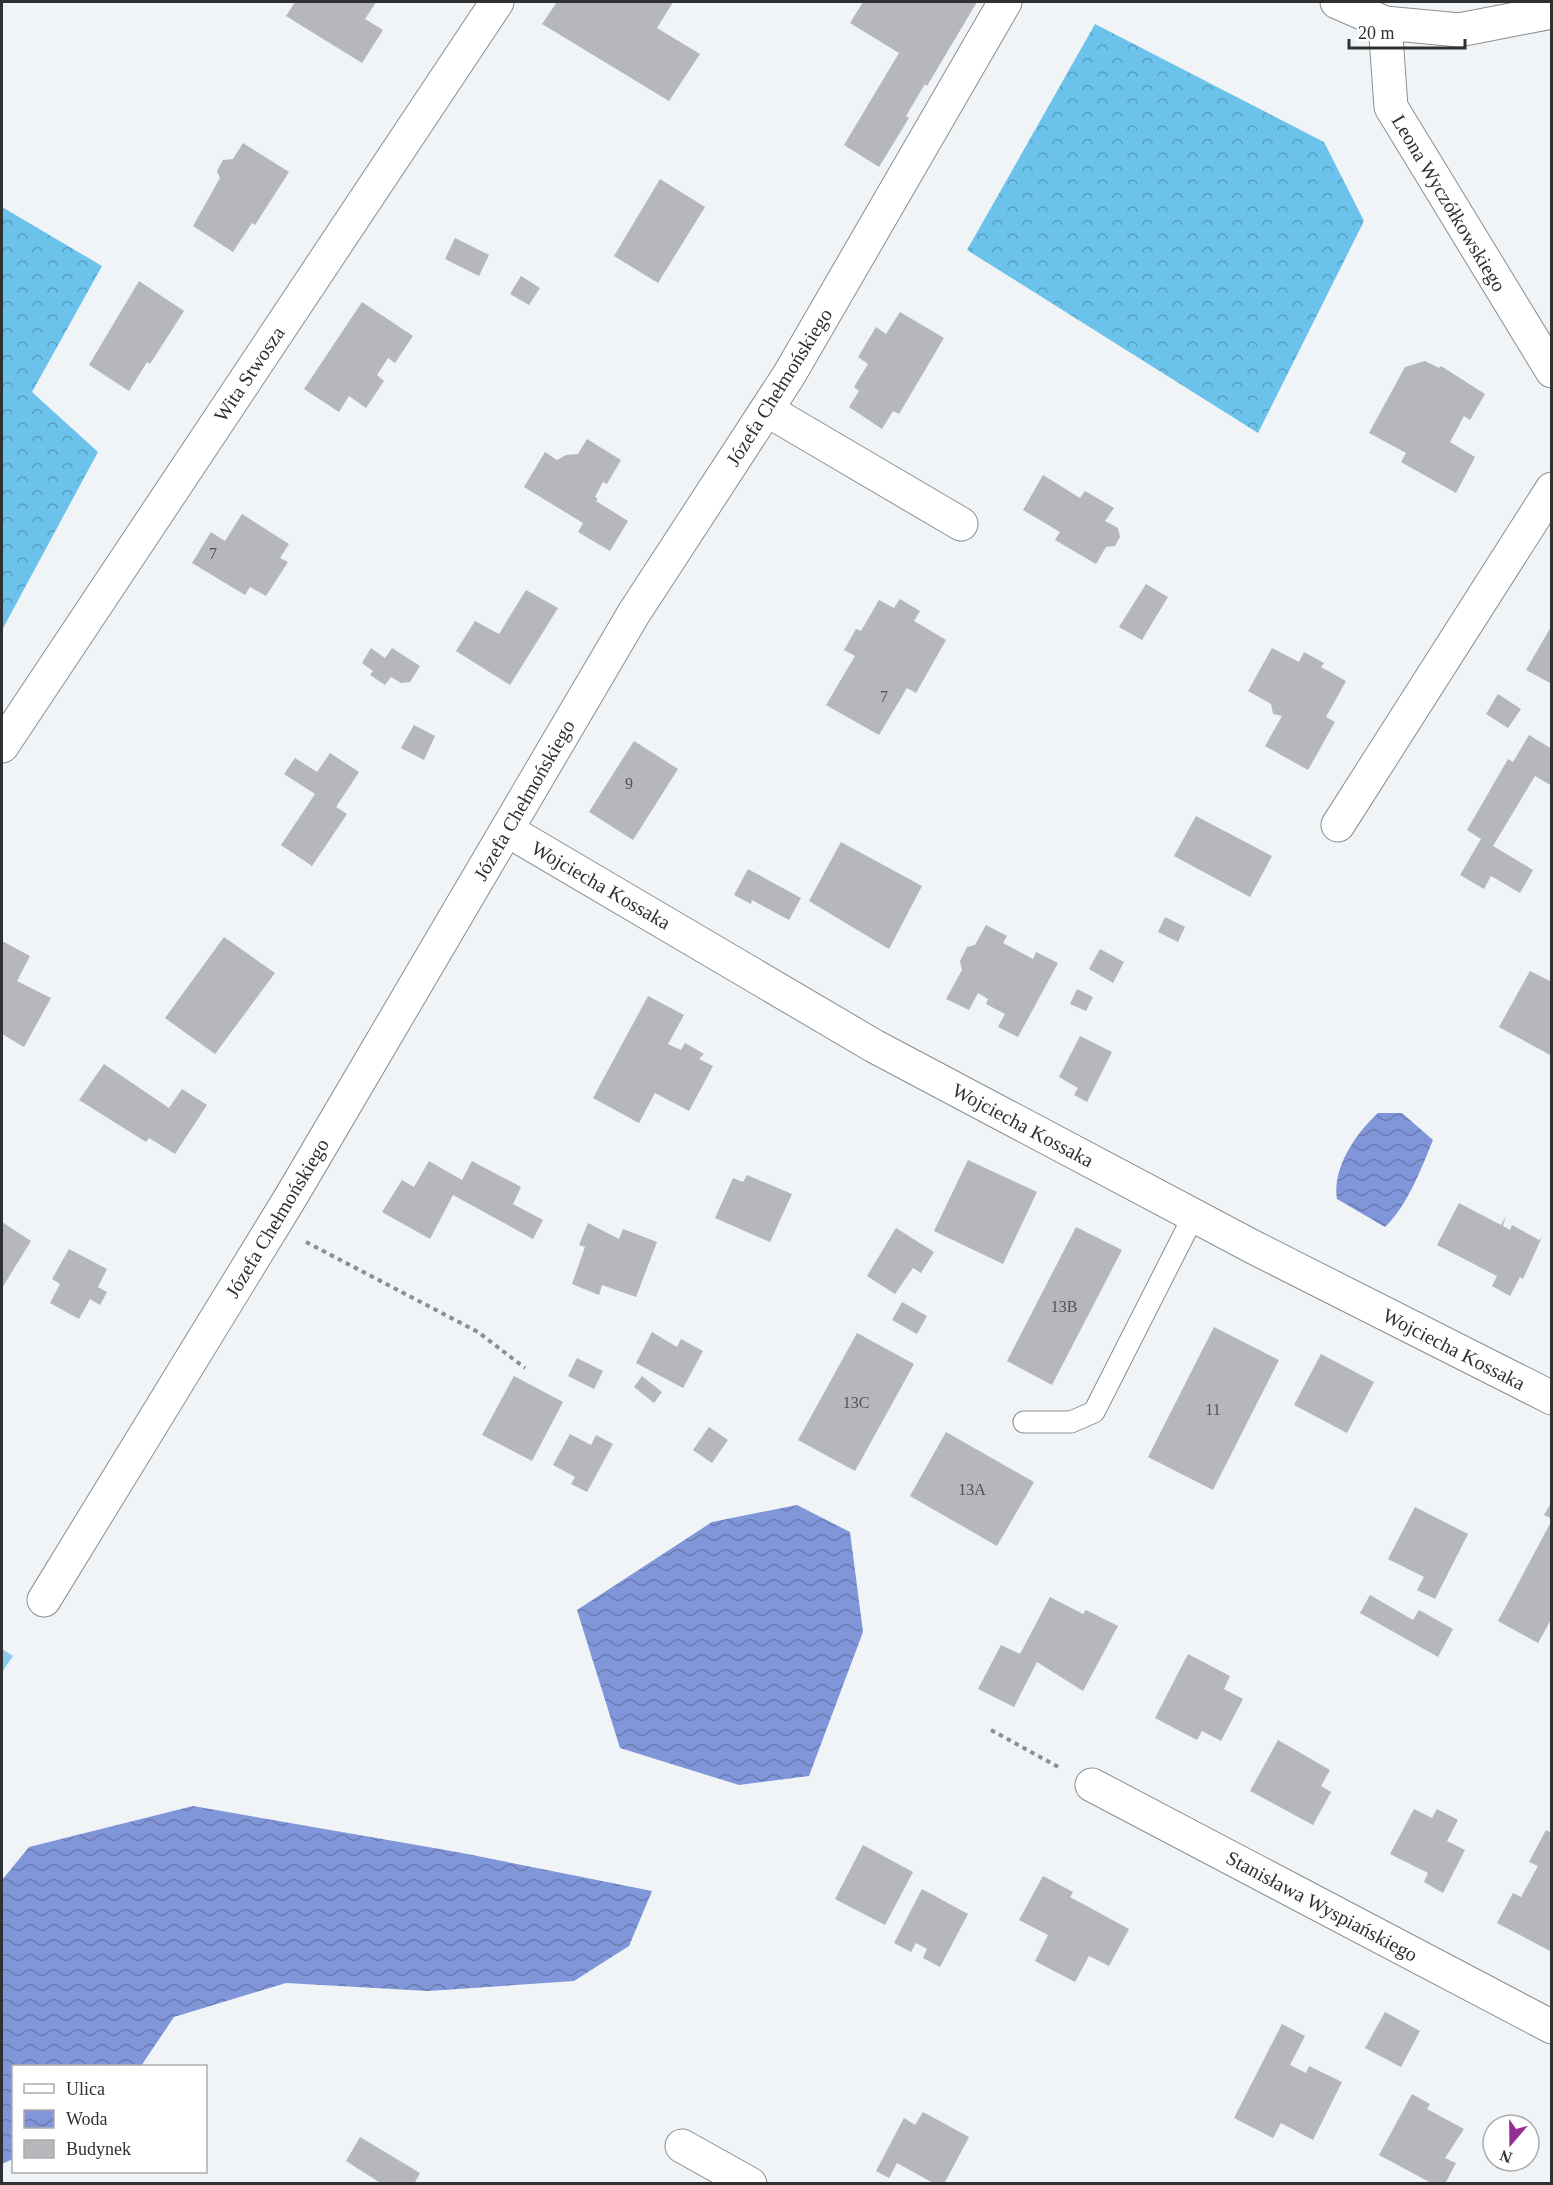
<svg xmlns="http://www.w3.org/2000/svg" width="1553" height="2185" viewBox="0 0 1553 2185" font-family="Georgia,serif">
<defs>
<pattern id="forest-crowns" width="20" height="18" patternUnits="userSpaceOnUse" patternTransform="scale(1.5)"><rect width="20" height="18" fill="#6bc2eb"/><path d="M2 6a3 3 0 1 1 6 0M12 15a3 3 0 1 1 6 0" fill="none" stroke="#589ebf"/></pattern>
<pattern id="water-waves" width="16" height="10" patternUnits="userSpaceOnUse" patternTransform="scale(1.5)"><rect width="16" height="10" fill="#8096d9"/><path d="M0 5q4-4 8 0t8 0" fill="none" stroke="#697bb1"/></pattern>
</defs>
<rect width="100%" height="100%" fill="#f0f4f6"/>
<polygon fill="#8ccbec" points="2,1649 13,1656 2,1672"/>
<g fill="url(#forest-crowns)">
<polygon points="1095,24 1324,142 1364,221 1258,433 967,250"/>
<polygon points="2,207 102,266 32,392 98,452 2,630"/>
</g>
<g fill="url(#water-waves)">
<path d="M1378 1113H1402L1433 1140C1421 1169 1408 1205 1385 1227L1337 1199C1332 1168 1356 1133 1378 1113Z"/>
<polygon points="797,1505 850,1532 863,1632 809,1776 739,1785 620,1748 577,1610 712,1522"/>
<polygon points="193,1806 457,1852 652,1891 629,1946 574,1981 428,1991 286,1983 174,2017 141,2066 14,2066 13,2159 2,2164 2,1880 29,1847"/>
</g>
<g fill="#b5b7ba">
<polygon points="295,2 376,2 365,19 383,30 362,63 286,16"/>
<polygon points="557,2 673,2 657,28 700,54 669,101 542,24"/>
<polygon points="863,2 977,2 927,86 925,84 906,116 909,118 879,167 844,145 899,53 850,23"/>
<polygon points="243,143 289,172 255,225 252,223 233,252 193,226 220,178 217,171 223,160 233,159"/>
<polygon points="660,179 705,207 658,283 614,256"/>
<polygon points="455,238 489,255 479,276 445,259"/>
<polygon points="521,276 540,288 529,305 510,294"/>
<polygon points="139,281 184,311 150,364 147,362 129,391 89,365"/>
<polygon points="362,302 413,336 395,363 388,358 377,375 384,381 366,408 349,396 339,412 304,389"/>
<polygon points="900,312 944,338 899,414 893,411 882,429 849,407 859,391 854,387 868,364 858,357 876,327 886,334"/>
<polygon points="1425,361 1439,368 1441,366 1485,394 1470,420 1464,416 1450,442 1475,457 1456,493 1401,462 1406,453 1369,433 1405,367"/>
<polygon points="587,439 621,460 607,484 603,482 595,497 598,499 596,501 628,521 610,551 578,532 583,523 524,487 545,452 557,460 566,455 578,454"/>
<polygon points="1043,475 1080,498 1085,491 1114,508 1105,521 1118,528 1120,537 1115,546 1106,547 1096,564 1055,540 1060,532 1023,510"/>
<polygon points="242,514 289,544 280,558 288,562 266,596 250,587 245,595 192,563 211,532 225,541"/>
<polygon points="1146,584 1168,597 1142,640 1119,627"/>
<polygon points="526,590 558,608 510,685 456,651 475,621 499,634"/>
<polygon points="900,599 920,611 914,621 946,640 916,693 907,688 879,735 826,705 855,656 844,650 856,629 861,631 879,600 894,608"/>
<polygon points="1552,625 1552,684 1526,670"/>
<polygon points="371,648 385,658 392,648 420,666 410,682 401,683 391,677 385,685 370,675 373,671 362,663"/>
<polygon points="1272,648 1299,662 1304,652 1324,663 1321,667 1346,681 1326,717 1335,722 1308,770 1265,746 1282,716 1273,714 1271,704 1248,691"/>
<polygon points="1498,694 1521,709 1508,728 1486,714"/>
<polygon points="414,725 435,736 424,760 401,748"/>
<polygon points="1529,735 1552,749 1552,786 1535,776 1493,846 1533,870 1520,893 1491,876 1484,889 1460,875 1481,839 1467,830 1508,759 1513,762"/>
<polygon points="634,741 678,769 633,840 589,812"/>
<polygon points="330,753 359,772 336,807 347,814 312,866 281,845 315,794 284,774 295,758 317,772"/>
<polygon points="1196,816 1272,856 1250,897 1174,856"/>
<polygon points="841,842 922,886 889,949 809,901"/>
<polygon points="748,869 801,898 789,920 752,900 751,904 734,895"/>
<polygon points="1165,917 1185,927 1178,942 1158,932"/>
<polygon points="986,925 1007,936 1003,943 1033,959 1036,952 1058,963 1018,1037 998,1027 1005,1014 986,1004 988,999 978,993 969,1010 946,999 962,970 960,961 967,947 975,945"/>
<polygon points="224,937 275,973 215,1054 165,1018"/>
<polygon points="2,941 30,956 17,981 51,998 24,1047 2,1034"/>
<polygon points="1100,949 1124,962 1113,983 1089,969"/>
<polygon points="1530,971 1552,982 1552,1056 1499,1027"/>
<polygon points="1077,989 1093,997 1086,1011 1070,1004"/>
<polygon points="648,996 684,1015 668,1044 681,1050 685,1043 704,1054 699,1059 713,1066 689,1111 655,1093 639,1123 593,1098"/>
<polygon points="1080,1036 1112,1052 1087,1102 1074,1095 1078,1088 1059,1077"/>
<polygon points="104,1064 169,1108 182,1089 207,1105 175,1154 149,1138 146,1142 79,1100"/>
<polygon points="968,1160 1037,1192 1003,1264 934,1231"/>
<polygon points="429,1161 462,1180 472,1161 521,1187 513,1204 543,1220 533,1239 453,1195 430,1239 382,1212 402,1180 414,1187"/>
<polygon points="747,1175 792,1194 770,1242 715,1218 733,1178 743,1182"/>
<polygon points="1459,1203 1501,1225 1506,1216 1503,1226 1510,1230 1512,1225 1539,1240 1542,1237 1523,1279 1520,1277 1510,1296 1492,1286 1497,1276 1437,1245"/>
<polygon points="2,1222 31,1241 2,1288"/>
<polygon points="588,1223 619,1239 623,1229 657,1242 636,1297 602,1285 599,1295 572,1284 585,1247 579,1245"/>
<polygon points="1076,1227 1122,1250 1052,1385 1007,1361"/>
<polygon points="896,1228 934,1252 921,1273 913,1268 895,1294 867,1276"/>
<polygon points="69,1249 107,1269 98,1287 107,1292 100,1305 90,1299 79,1319 50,1303 60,1284 52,1279"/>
<polygon points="902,1302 927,1316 917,1334 892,1320"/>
<polygon points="1214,1327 1279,1360 1213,1490 1148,1457"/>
<polygon points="652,1332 677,1347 681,1339 703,1351 683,1388 636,1363"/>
<polygon points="857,1333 914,1364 855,1471 798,1440"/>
<polygon points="1321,1354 1374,1382 1347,1433 1294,1405"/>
<polygon points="577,1358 603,1371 594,1389 568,1376"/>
<polygon points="514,1376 563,1402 532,1461 482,1435"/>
<polygon points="642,1376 662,1392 654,1403 634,1387"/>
<polygon points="709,1427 728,1440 712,1463 693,1450"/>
<polygon points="946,1432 1034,1482 997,1546 910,1496"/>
<polygon points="570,1434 591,1445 596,1435 613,1444 587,1492 571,1484 575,1477 553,1465"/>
<polygon points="1552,1501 1552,1519 1544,1515"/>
<polygon points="1415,1507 1468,1534 1435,1599 1417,1590 1424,1577 1388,1559"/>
<polygon points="1552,1520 1552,1618 1538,1643 1498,1621"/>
<polygon points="1370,1595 1413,1620 1419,1610 1453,1629 1438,1657 1360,1613"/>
<polygon points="1050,1597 1083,1614 1086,1610 1118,1626 1083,1691 1037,1662 1014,1707 978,1689 1001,1645 1020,1654"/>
<polygon points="1188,1654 1230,1676 1224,1689 1243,1699 1221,1741 1202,1731 1197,1740 1155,1718"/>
<polygon points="1278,1740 1330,1770 1321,1786 1331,1792 1313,1825 1250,1791"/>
<polygon points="1414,1809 1432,1818 1437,1809 1458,1820 1447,1841 1465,1850 1443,1893 1424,1882 1428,1873 1390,1854"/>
<polygon points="1546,1830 1552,1833 1552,1952 1497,1923 1513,1893 1521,1897 1538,1866 1529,1862"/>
<polygon points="863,1845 913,1872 885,1925 835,1899"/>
<polygon points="1043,1876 1073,1892 1070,1897 1129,1929 1109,1966 1089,1956 1075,1982 1035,1961 1048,1935 1019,1920"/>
<polygon points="922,1889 968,1914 940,1967 923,1958 927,1949 916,1943 911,1952 894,1943"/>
<polygon points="1385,2012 1420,2031 1401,2067 1365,2048"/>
<polygon points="1282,2024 1305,2036 1290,2065 1306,2073 1309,2066 1342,2082 1313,2140 1281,2123 1273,2138 1234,2118"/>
<polygon points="1412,2094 1430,2104 1427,2109 1464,2129 1445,2158 1456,2163 1445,2184 1433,2184 1379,2155"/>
<polygon points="923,2112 969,2137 944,2184 935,2184 897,2163 889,2178 876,2171 904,2118 915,2125"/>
<polygon points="360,2137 420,2173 414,2184 382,2184 346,2161"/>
</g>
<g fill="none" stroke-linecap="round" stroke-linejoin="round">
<g stroke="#8b8e90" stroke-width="23">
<polyline id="service" points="1024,1422 1071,1422 1094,1412 1194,1215"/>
</g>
<g stroke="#8b8e90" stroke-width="35">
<g id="minor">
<polyline points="1337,2 1385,23 1459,30 1552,12"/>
<polyline points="1385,23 1391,107 1552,371"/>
<polyline points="767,410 961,524"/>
<polyline points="2,746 497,2"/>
<polyline points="1338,825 1552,489"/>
<polyline points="507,830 874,1046 1255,1248 1552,1398"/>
<polyline points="44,1600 292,1195 634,613 789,375 1005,2"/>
<polyline points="1092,1785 1552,2027"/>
<polyline points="682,2146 750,2184"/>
</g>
</g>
<g stroke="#8c8e90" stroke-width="4" stroke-dasharray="4.5 4.5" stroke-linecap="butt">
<polyline points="306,1242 478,1332 525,1368"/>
<polyline points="991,1730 1062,1769"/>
</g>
<use href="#service" stroke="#fff" stroke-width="21"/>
<use href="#minor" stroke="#fff" stroke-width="33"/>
</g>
<g text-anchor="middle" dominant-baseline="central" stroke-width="5" stroke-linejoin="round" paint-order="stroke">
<g font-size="16" fill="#505253">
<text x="213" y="553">7</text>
<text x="884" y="696">7</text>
<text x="629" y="783">9</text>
<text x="1064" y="1306">13B</text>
<text x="856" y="1402">13C</text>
<text x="1213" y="1409">11</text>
<text x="972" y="1489">13A</text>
</g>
<g font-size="20" fill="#2f3031" stroke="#fff">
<text transform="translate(1449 203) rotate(59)">Leona Wyczółkowskiego</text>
<text transform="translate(249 374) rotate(-56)">Wita Stwosza</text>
<text transform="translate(779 387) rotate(-58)">Józefa Chełmońskiego</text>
<text transform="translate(524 800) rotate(-60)">Józefa Chełmońskiego</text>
<text transform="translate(601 885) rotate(30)">Wojciecha Kossaka</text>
<text transform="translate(1023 1125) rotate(28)">Wojciecha Kossaka</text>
<text transform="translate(277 1218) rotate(-59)">Józefa Chełmońskiego</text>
<text transform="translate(1454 1349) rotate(27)">Wojciecha Kossaka</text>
<text transform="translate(1322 1906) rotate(28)">Stanisława Wyspiańskiego</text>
</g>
</g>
<rect width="1553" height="2185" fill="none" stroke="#2f3031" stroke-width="6"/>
<rect x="12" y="2065" width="195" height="108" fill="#ffffff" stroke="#acacad" stroke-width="1.5"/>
<rect x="24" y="2084" width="30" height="9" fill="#ffffff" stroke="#acacad" stroke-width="1.5"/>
<text x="66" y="2095" font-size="18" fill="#2f3031">Ulica</text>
<rect x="24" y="2110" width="30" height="18" fill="url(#water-waves)" stroke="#acacad" stroke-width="1.5"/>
<text x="66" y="2125" font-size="18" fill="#2f3031">Woda</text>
<rect x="24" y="2140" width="30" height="18" fill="#b5b7ba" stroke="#acacad" stroke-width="1.5"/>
<text x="66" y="2155" font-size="18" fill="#2f3031">Budynek</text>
<g transform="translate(1511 2143) rotate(200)"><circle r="28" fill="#ffffff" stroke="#acacad" stroke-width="1.5"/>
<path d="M0-4.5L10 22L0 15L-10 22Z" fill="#932d92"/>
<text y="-9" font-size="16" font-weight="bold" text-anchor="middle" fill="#2f3031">N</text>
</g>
<path d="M1349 39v9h116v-9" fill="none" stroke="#2f3031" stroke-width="3"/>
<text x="1358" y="39" font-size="18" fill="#2f3031" stroke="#ffffff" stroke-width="4.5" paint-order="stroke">20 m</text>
</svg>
